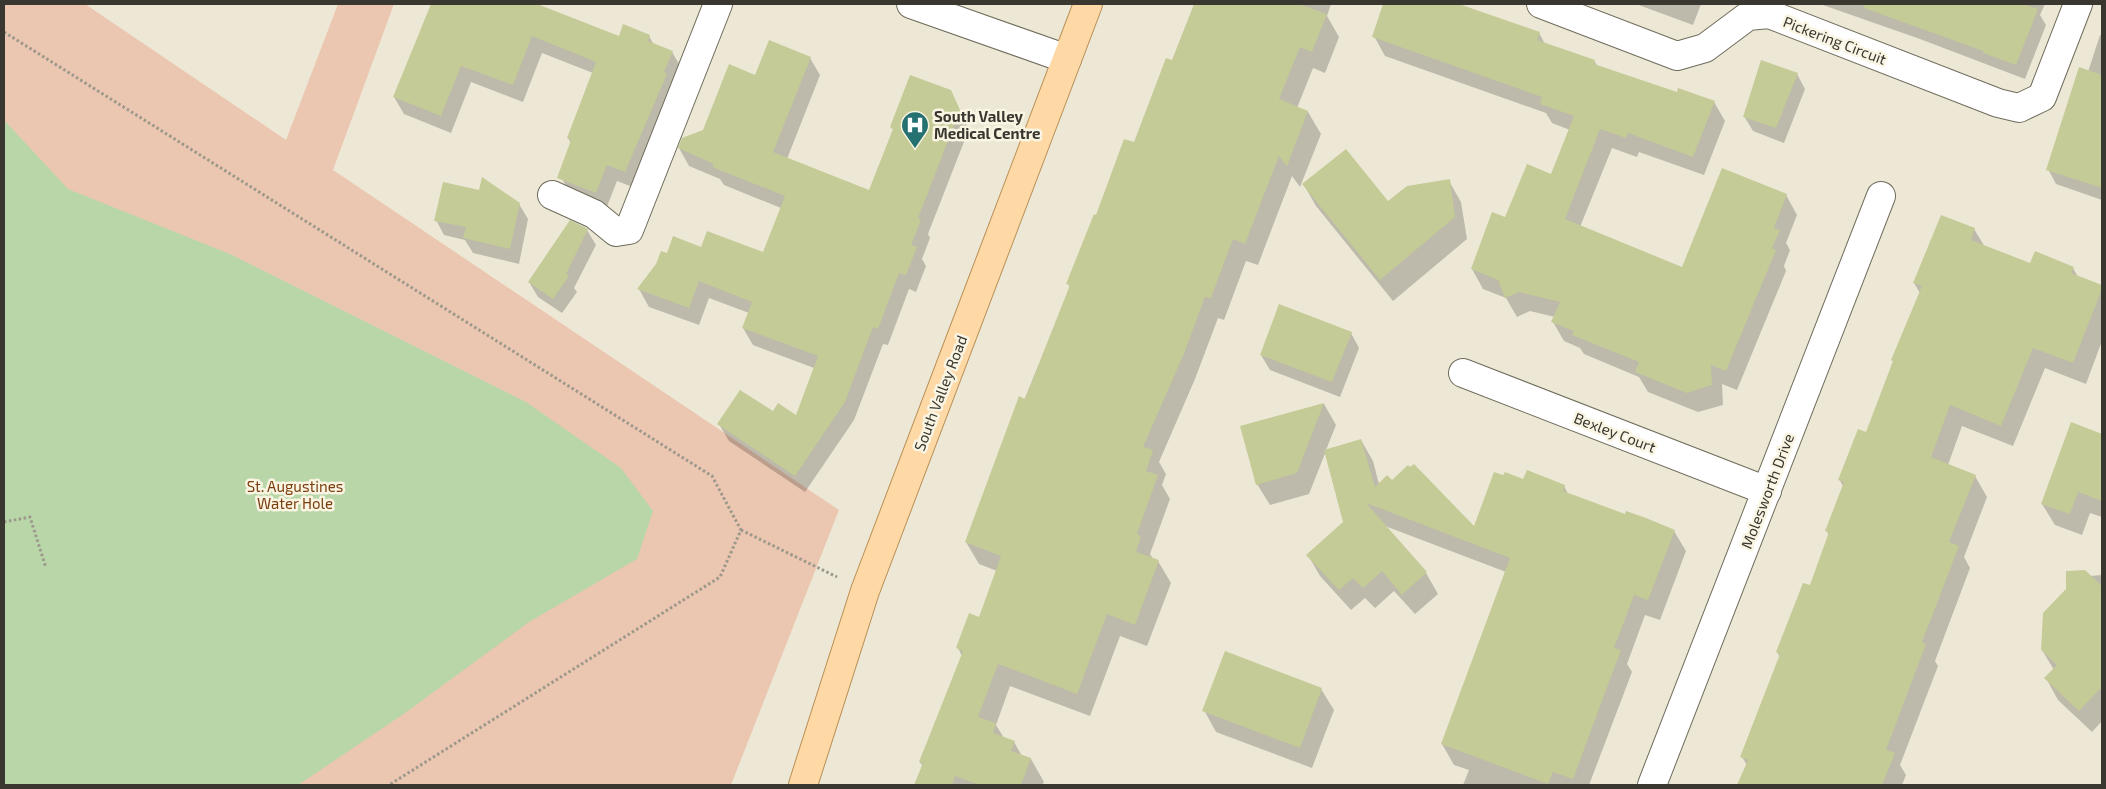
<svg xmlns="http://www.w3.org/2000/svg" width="2106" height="789" viewBox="0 0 2106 789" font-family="'Exo 2',sans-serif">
<rect width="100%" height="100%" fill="#ede8d6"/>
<polygon fill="#ebc6b0" points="4,4 85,4 286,140 338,4 394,4 333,170 839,510 731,785 4,785"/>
<polygon fill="#b8d6a8" points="4,120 68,189 230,254 526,402 621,468 653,511 637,559 529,622 405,713 298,785 4,785"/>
<g fill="#0003">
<polygon points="432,4 502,5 534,4 619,38 649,36 654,45 672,52 682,69 635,188 617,181 606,209 572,196 562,179 571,143 568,138 593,73 542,53 523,102 471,82 451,133 404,114 394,97"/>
<polygon points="1195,4 1331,4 1327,16 1339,37 1325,73 1313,68 1297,108 1308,112 1321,134 1300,187 1292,176 1258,265 1246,261 1224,320 1218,318 1195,379 1159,462 1166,474 1162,485 1170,499 1150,554 1153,559 1158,561 1171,583 1147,646 1120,636 1090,716 1010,686 996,725 1004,738 1014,742 1022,756 1031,759 1044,782 1042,785 916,785 923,767 920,762 962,656 958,648 980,618 997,571 979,564 966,542 1070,288 1068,283 1096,217 1135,144 1173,62"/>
<polygon points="1385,4 1456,4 1539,33 1545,44 1595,62 1597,66 1678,94 1714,102 1725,121 1704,175 1639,152 1637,157 1612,148 1580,227 1683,269 1786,195 1797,215 1786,243 1790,250 1784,266 1786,271 1737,390 1722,384 1723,405 1698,412 1648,392 1639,377 1584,354 1580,348 1564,341 1553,322 1555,317 1530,311 1517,317 1506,298 1483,289 1472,269 1506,219 1551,176 1570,130 1552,123 1546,113 1385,56 1374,36"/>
<polygon points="1636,4 1701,4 1693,25"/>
<polygon points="1820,4 2045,4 2040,15 2046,25 2025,79 1920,39"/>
<polygon points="2100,35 2102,35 2102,200 2056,184 2048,169 2088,72"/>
<polygon points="810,58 820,75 787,159 870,192 894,131 891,127 950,91 969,129 928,234 930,238 922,259 926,266 916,292 909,289 888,345 883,344 854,420 805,492 729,441 719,424 774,413 797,416 814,368 753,345 743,328 749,313 709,298 699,325 649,307 639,289 668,254 702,249 764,254 781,208 724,185 720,179 689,166 679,148 704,131 756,76"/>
<polygon points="1797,74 1805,89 1784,143 1753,131 1744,116"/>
<polygon points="1449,181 1461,202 1467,239 1393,301 1316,206 1304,185 1388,203"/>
<polygon points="519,204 528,219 519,264 473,253 465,240 444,235 436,220"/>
<polygon points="1974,229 1985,247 2030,265 2073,268 2078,277 2102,286 2102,341 2086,384 2045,368 2013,446 1962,426 1948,465 1975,476 1987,497 1964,557 1970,568 1935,661 1938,666 1900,765 1906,775 1902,785 1738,785 1747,765 1742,757 1780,657 1777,652 1811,587 1829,535 1826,530 1843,486 1839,479 1867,433 1894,364 1892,360 1920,293 1914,283"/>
<polygon points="587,230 596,245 574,288 577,292 562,313 538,297 529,282"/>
<polygon points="1351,333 1359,348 1340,397 1270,370 1261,355"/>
<polygon points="1324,404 1336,425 1326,450 1361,440 1373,461 1379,484 1391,481 1474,528 1524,480 1564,486 1568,494 1625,515 1674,531 1686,551 1660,620 1645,615 1627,664 1632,672 1589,785 1463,785 1469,770 1454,765 1442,744 1506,572 1385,526 1426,573 1438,594 1415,614 1394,591 1375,608 1365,598 1351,610 1320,576 1308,555 1344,522 1326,451 1309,494 1270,505 1257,484 1242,427"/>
<polygon points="2072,424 2102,435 2102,517 2090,513 2082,535 2055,525 2042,504"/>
<polygon points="2102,575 2102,721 2092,732 2058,700 2046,678 2054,670 2042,650 2090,576"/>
<polygon points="1321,689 1334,710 1312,768 1216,732 1204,710"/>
</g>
<g fill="#c4cb96">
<polygon points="431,4 537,4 619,36 623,24 650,35 648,41 673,51 664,72 667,74 625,172 607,165 596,193 557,178 571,140 567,138 596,62 532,36 513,85 461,66 441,116 393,97"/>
<polygon points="1194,4 1299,4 1327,14 1312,52 1300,47 1279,99 1308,111 1287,166 1279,156 1245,244 1233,239 1211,298 1205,297 1183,356 1143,447 1153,450 1146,471 1158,475 1137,534 1141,536 1136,552 1159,560 1135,625 1107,614 1077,694 998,664 978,717 996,723 993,733 1015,741 1011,751 1031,758 1021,785 980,785 955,776 952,785 914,785 923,763 919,762 963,651 956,648 969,613 979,617 1001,556 965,542 1019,396 1025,399 1070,285 1066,284 1094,214 1096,215 1124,139 1134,142 1166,58 1172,60"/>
<polygon points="1383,4 1459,4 1540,32 1537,40 1595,60 1594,64 1677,92 1678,88 1715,101 1693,157 1628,133 1626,138 1600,129 1565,219 1682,267 1722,168 1787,194 1774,228 1780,230 1772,248 1776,250 1726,371 1711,365 1712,385 1687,393 1635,372 1639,362 1572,335 1574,331 1551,322 1560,302 1519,292 1505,298 1498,280 1471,269 1492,212 1505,217 1527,164 1551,174 1574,116 1540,104 1542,97 1372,37"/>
<polygon points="1864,4 2023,4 2038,9 2016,65 1983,53 1983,51 1864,8"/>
<polygon points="769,40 811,57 773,152 869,190 893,129 890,127 910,75 951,90 960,110 918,218 921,220 911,245 917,247 906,275 899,273 878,329 873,327 845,402 795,476 717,424 740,390 773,411 778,403 796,415 818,356 742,328 752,302 699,281 689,308 637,289 656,264 661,251 667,253 673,236 701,247 707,231 763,252 785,196 712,167 714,164 678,148 682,138 703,130 729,64 755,75"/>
<polygon points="1761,60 1798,73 1776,128 1743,117"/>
<polygon points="2079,67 2102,75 2102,188 2046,170"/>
<polygon points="1346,149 1388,201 1407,186 1450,179 1455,217 1380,280 1302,184"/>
<polygon points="482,177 520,203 510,249 463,238 466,227 434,221 443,182 479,190"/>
<polygon points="1941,215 1975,228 1971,240 2030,263 2035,251 2074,267 2071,273 2102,285 2102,289 2073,363 2033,348 2001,426 1950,405 1931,457 1976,475 1949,542 1959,546 1922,642 1926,644 1886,750 1895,753 1882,785 1737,785 1748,760 1740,757 1780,654 1776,652 1803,583 1810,585 1829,532 1825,531 1844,482 1838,480 1858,429 1866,432 1893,361 1891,360 1922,286 1913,283"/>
<polygon points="570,220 588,229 566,274 569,276 553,299 528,282"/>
<polygon points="1279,304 1352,332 1332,382 1260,355"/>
<polygon points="1324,403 1297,473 1256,485 1240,426"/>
<polygon points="2071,422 2102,434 2102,501 2078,492 2070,514 2041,504"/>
<polygon points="1361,439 1375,487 1387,475 1392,480 1408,465 1410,467 1414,464 1474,526 1494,472 1503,475 1505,472 1523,479 1527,470 1565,485 1563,491 1625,514 1626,511 1646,518 1675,530 1648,600 1634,595 1614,648 1621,650 1573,779 1553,772 1548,784 1441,744 1510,558 1366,503 1427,572 1402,595 1382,571 1363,588 1353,578 1339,590 1306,555 1343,522 1324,450"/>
<polygon points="2085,570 2102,586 2102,687 2079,711 2044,678 2057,665 2041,650 2043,613 2066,589 2066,571"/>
<polygon points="1225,651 1322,688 1300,748 1202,711"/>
</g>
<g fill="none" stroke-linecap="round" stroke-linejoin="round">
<g stroke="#6f6b5b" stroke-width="30">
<g id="minor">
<polyline points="911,4 1067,59"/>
<polyline points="1541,4 1677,56 1705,48 1748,16 1769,14 1998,103 2019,108 2042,97 2078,4"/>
<polyline points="552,195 594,214 616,232 629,230 718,4"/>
<polyline points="1463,373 1767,491"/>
<polyline points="1652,785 1881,196"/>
</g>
</g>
<g stroke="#b98f56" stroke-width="30">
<polyline id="major" points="803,785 865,591 1088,4"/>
</g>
<g stroke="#9c988b" stroke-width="3" stroke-dasharray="2.5 2.5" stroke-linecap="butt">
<polyline points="4,32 712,476 741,530 720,577 389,785"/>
<polyline points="4,522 30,517 46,568"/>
<polyline points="741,530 837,577"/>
</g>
<use href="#minor" stroke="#fff" stroke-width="28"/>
<use href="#major" stroke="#fed9a6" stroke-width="28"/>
</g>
<defs>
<g id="hospital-pin" transform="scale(1.4375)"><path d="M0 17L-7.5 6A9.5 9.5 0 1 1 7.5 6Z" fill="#257071" stroke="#faf5e3"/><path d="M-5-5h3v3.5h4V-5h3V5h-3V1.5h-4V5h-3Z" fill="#fff"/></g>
</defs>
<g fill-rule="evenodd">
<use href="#hospital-pin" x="915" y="125"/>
</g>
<g text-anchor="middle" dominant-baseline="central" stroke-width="5" stroke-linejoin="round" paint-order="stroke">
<g font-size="15" fill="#393730" stroke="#faf5e3">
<text transform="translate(1835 40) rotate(21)">Pickering Circuit</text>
<text transform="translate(940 393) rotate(-69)">South Valley Road</text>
<text transform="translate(1615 432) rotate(21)">Bexley Court</text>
<text transform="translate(1767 491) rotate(-69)">Molesworth Drive</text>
</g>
<g font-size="15" font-weight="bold" fill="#393730" stroke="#faf5e3" text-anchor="start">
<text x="934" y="116">South Valley<tspan x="934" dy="17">Medical Centre</tspan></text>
</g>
<g font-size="15" fill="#7a3e0e" stroke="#faf5e3">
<text x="295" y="486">St. Augustines<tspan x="295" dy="17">Water Hole</tspan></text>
</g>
</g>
<rect width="2106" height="789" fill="none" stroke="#393730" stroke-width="10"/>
</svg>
